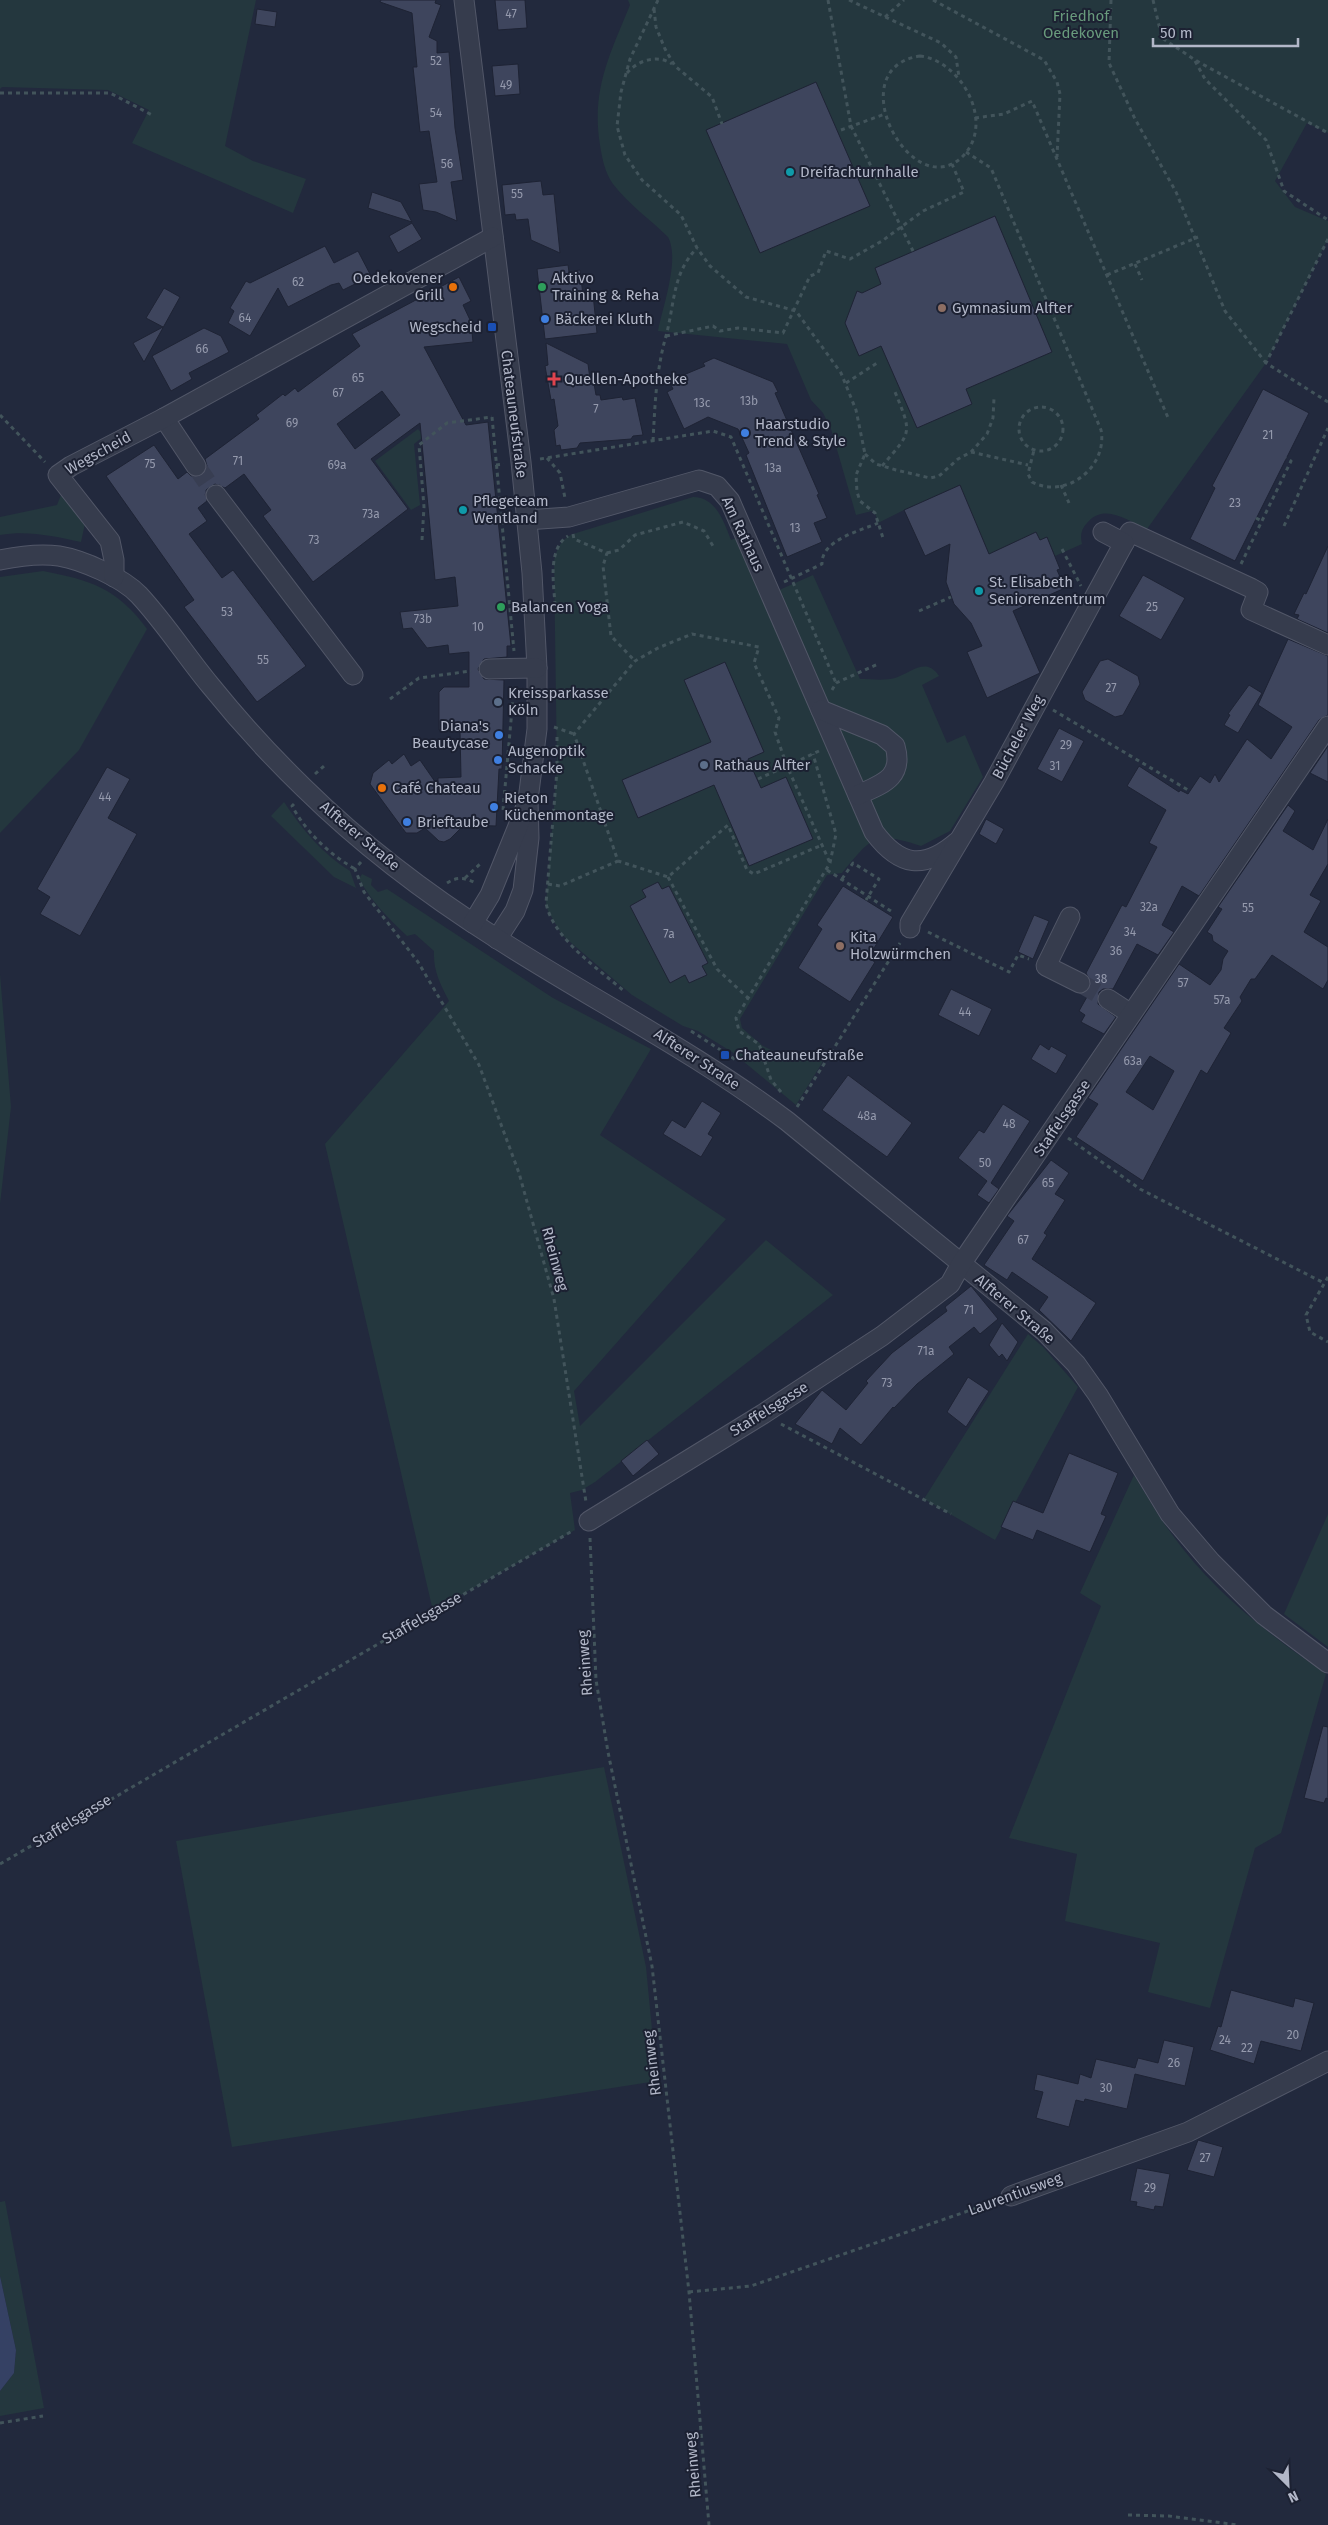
<svg xmlns="http://www.w3.org/2000/svg" width="1328" height="2525" viewBox="0 0 1328 2525" font-family="'Fira Sans',sans-serif">
<rect width="100%" height="100%" fill="#22293d"/>
<g fill="#24373e">
<polygon points="0,0 256,0 225,146 253,161 306,179 293,213 132,143 149,110 108,90 2,87 0,89"/>
<path d="M628 0H1328V133L1307 123 1275 181 1295 207 1328 221V239L1266 363 1147 529C1128 521 1104 502 1087 523 1081 529 1080 536 1082 544L1055 556 1047 537 1040 540 1036 533 992 562 904 510 878 523 875 513 872 511 856 515 831 429 823 413 811 400 787 344 658 331C663 306 680 259 668 237 651 220 628 204 613 184 605 173 602 158 600 145 591 90 610 54 630 5Z"/>
<polygon points="418,429 424,436 414,444 420,505 411,510 375,461"/>
<path d="M63 490 86 519 81 542C54 536 27 530 0 535V517L57 505Z"/>
<path d="M693 497C716 497 724 522 731 540L736 538 777 591 813 575 860 679C870 679 885 681 895 678 911 673 926 656 939 676L922 685 947 743 965 735 983 777 950 831 921 846C874 831 872 837 842 873L827 875 740 1019 742 1028 763 1046 781 1055H827L796 1105 732 1052 698 1031 683 1026 632 995 562 935 548 911 546 903 557 770 554 561C557 548 561 539 573 534Z"/>
<path d="M43 571C90 580 117 588 147 629L79 750 0 833V577Z"/>
<path d="M284 802C302 829 322 854 350 871L356 888 334 877 271 816Z"/>
<path d="M362 874 372 879 371 885 378 892 387 889 553 998 651 1049 600 1135 726 1219 574 1391 580 1426 766 1240 833 1295 595 1482 582 1490 570 1493 575 1530 433 1611 325 1144 449 1001C440 984 433 970 434 951L415 934 407 936C389 919 371 901 359 879Z"/>
<polygon points="0,974 11,1107 0,1204"/>
<polygon points="1028,1334 1043,1347 1078,1387 995,1540 924,1499"/>
<path d="M1134 1475C1146 1494 1157 1515 1171 1533 1212 1591 1268 1634 1326 1674L1281 1833 1255 1848 1210 2008 1148 1992 1160 1943 1065 1921 1077 1854 1009 1838 1101 1606 1080 1593Z"/>
<polygon points="1328,1514 1328,1647 1284,1614"/>
<polygon points="604,1767 646,1967 657,2081 232,2147 176,1841"/>
<polygon points="5,2201 44,2408 0,2416 0,2391 14,2373 16,2350 0,2276 0,2202"/>
</g>
<polygon fill="#354164" points="0,2276 16,2350 14,2373 0,2391"/>
<g fill="#3e455d" stroke="#1e2334" fill-rule="evenodd">
<polygon points="381,0 436,0 435,3 441,5 429,37 437,41 437,53 449,52 455,128 463,180 451,182 457,221 436,212 423,210 419,184 437,182 429,131 420,132 413,67 417,67 412,13 380,2"/>
<polygon points="495,0 525,0 527,28 498,30"/>
<polygon points="257,9 277,12 275,27 255,24"/>
<polygon points="518,64 520,94 495,96 492,66"/>
<polygon points="816,82 870,206 760,253 706,130"/>
<polygon points="541,181 543,195 554,194 560,253 531,240 528,219 516,220 515,214 505,215 502,185"/>
<polygon points="372,192 401,202 412,222 368,208"/>
<polygon points="995,216 1052,352 966,389 972,404 917,428 881,346 859,356 845,323 857,291 862,293 881,284 875,268"/>
<polygon points="412,223 422,239 398,253 389,236"/>
<polygon points="325,246 334,263 358,251 371,276 343,290 339,283 331,285 288,307 278,288 250,336 228,323 234,311 230,308 246,281 250,283"/>
<polygon points="568,265 569,272 580,270 583,295 593,294 597,333 545,339 537,269"/>
<path d="M459 277 471 301 463 305 471 322 473 342 424 347 466 425 488 422 511 646H507V657L484 659 478 669 484 679 504 680 502 769H499L496 826 464 825 450 839 444 842 439 841 425 828 417 833H406L370 784 373 773 389 760 392 764 404 754 411 766 420 760 438 786V778L461 777 460 731 439 730V692L444 687H469V652L449 654 448 645 427 648 412 628 403 629 400 612 458 606 455 577 435 580 420 423 371 459 408 509 313 582 263 516 271 510 244 474 225 488 215 484 206 490 207 501 198 508 207 521 189 534 222 578 233 570 306 666 257 702 184 607 194 600 106 476 154 445 178 479 187 472 191 476H202L207 466 205 459 259 419 256 415 283 394 285 396 295 388 298 392 360 346 352 334ZM382 391 400 415 355 449 337 424Z"/>
<polygon points="164,288 180,297 144,362 133,343 163,327 146,318"/>
<polygon points="204,328 221,336 229,352 189,373 192,379 171,391 152,356"/>
<polygon points="546,343 588,364 590,379 593,378 596,395 600,395 601,400 622,397 623,400 635,398 643,435 633,436 631,439 580,443 577,448 561,450 560,445 556,446 554,430 558,426 554,399 551,400 545,366 548,365"/>
<polygon points="714,358 773,382 778,392 775,393 819,494 817,495 827,518 814,523 822,542 787,557 746,455 749,453 738,429 708,417 684,429 667,392 673,389 669,381 705,366 703,363"/>
<polygon points="1263,389 1309,413 1235,561 1190,539 1215,488 1212,486"/>
<polygon points="960,485 989,554 1036,532 1040,540 1047,537 1060,569 1057,570 1065,588 1013,611 1040,673 987,698 967,652 982,646 971,623 954,604 946,582 950,544 925,556 904,510"/>
<polygon points="1328,546 1328,633 1297,619 1299,615 1294,614 1304,593 1306,594"/>
<polygon points="1143,575 1185,598 1161,640 1119,616"/>
<polygon points="1288,639 1328,656 1328,715 1319,720 1199,896 1182,886 1162,925 1174,932 1158,955 1137,944 1113,989 1103,989 1099,992 1098,1004 1116,1017 1104,1034 1081,1022 1085,1015 1079,1011 1088,995 1084,993 1090,988 1091,983 1086,973 1122,905 1126,907 1157,847 1149,843 1166,810 1127,786 1139,766 1179,792 1180,790 1188,794 1200,776 1210,783 1215,774 1219,782 1247,739 1271,759 1292,727 1258,705"/>
<polygon points="1108,659 1138,676 1140,684 1123,715 1115,717 1085,700 1082,692 1100,661"/>
<polygon points="725,662 764,752 748,759 761,788 786,777 813,839 749,866 714,785 638,818 622,780 711,742 684,680"/>
<polygon points="1249,685 1262,693 1238,733 1224,725 1230,715 1228,714"/>
<polygon points="1059,728 1084,741 1062,782 1037,769"/>
<polygon points="1328,746 1328,782 1310,773"/>
<polygon points="107,767 130,779 108,818 137,834 80,936 40,914 50,897 37,889"/>
<path d="M1288 805 1295 811 1283 831 1313 850 1328 819V864L1310 895 1321 901 1304 932 1328 947V980L1323 989 1272 955 1255 979H1251L1240 997 1242 1001 1224 1028 1231 1033 1207 1074 1201 1070 1143 1181 1076 1137 1098 1104 1088 1098 1179 964 1210 985 1221 970 1223 959 1228 951 1213 941 1212 935 1207 932 1222 909 1218 907ZM1150 1056 1174 1071 1153 1110 1126 1092Z"/>
<polygon points="986,819 1004,829 996,844 979,834"/>
<polygon points="658,882 662,889 669,886 708,963 702,966 707,975 689,983 685,975 670,983 630,906 646,897 642,890"/>
<polygon points="843,886 893,917 868,958 875,962 850,1002 798,968 822,929 817,925"/>
<polygon points="1034,915 1049,921 1033,959 1018,952"/>
<polygon points="951,989 992,1009 979,1036 938,1015"/>
<polygon points="1040,1044 1049,1050 1051,1046 1067,1055 1056,1074 1031,1059"/>
<polygon points="848,1075 912,1123 887,1157 822,1110"/>
<polygon points="702,1101 721,1113 708,1134 713,1137 701,1157 663,1134 672,1120 685,1128"/>
<polygon points="1003,1104 1030,1121 991,1183 999,1189 989,1203 977,1195 987,1181 958,1158 979,1130 984,1133"/>
<polygon points="1051,1160 1069,1173 1055,1194 1065,1200 1044,1233 1047,1235 1032,1259 1096,1303 1071,1341 1039,1310 1048,1297 1012,1272 1007,1280 984,1265 1014,1221 1007,1216"/>
<polygon points="971,1286 998,1319 980,1334 974,1327 949,1347 954,1354 917,1384 894,1408 893,1407 861,1445 840,1428 832,1444 795,1424 822,1390 846,1410 868,1383 866,1381 892,1353 947,1311 945,1307"/>
<polygon points="1002,1323 1018,1342 1007,1361 1002,1354 999,1357 989,1345"/>
<polygon points="968,1377 989,1391 966,1427 947,1412"/>
<polygon points="647,1440 659,1454 633,1476 621,1461"/>
<polygon points="1069,1453 1118,1473 1101,1514 1106,1516 1090,1552 1037,1530 1033,1540 1001,1527 1013,1501 1043,1513"/>
<polygon points="1323,1726 1328,1727 1328,1799 1326,1798 1324,1803 1304,1798"/>
<polygon points="1231,1990 1293,2007 1295,1998 1314,2003 1301,2051 1261,2041 1254,2064 1210,2050 1218,2026 1221,2027"/>
<polygon points="1164,2040 1194,2047 1185,2086 1135,2074 1127,2109 1085,2099 1084,2102 1076,2100 1069,2127 1036,2118 1043,2092 1034,2090 1037,2074 1078,2084 1080,2074 1091,2078 1096,2059 1135,2068 1138,2058 1158,2063"/>
<polygon points="1198,2140 1223,2147 1214,2177 1187,2170"/>
<polygon points="1137,2168 1170,2174 1163,2207 1155,2206 1154,2210 1136,2206 1137,2202 1130,2201"/>
</g>
<g fill="none" stroke-linecap="round" stroke-linejoin="round">
<g stroke="#383e52" stroke-width="19" stroke-dasharray="19 9" stroke-linecap="butt">
<polyline points="196,466 216,495"/>
<polyline points="1080,983 1108,999"/>
</g>
<g stroke="#525768" stroke-width="21">
<g id="minor">
<polyline points="464,0 521,462 532,573 537,668 537,729 528,800 529,838 523,890 515,911 497,939"/>
<polyline points="164,418 196,466"/>
<polyline points="216,495 353,675"/>
<path d="M526 520 569 517 699 480 717 486 730 501 874 832C900 867 924 870 957 842"/>
<polyline points="1124,543 1130,532 1251,588 1258,592 1251,610 1328,645"/>
<path d="M0 560C19 556 39 553 59 556 83 560 123 578 139 595 165 623 186 656 210 685 239 721 271 756 304 788 362 845 428 895 496 938 593 1000 695 1052 787 1121L1044 1331 1076 1364 1098 1395 1170 1514 1211 1562 1264 1615 1328 1663"/>
<polyline points="114,577 114,560 110,541 58,475 71,466 164,418 493,237"/>
<polyline points="489,669 537,668"/>
<path d="M821 710 882 735 895 746C904 778 882 784 858 795"/>
<polyline points="1070,917 1046,966 1080,983"/>
<polyline points="473,923 490,895 525,809"/>
<polyline points="910,928 910,923 994,782 1124,543 1103,532"/>
<polyline points="1108,999 1131,1014"/>
<polyline points="589,1521 763,1414 882,1336 950,1284 961,1264 1328,726"/>
<polyline points="1011,2196 1188,2132 1328,2061"/>
</g>
</g>
<g stroke="#42545b" stroke-width="3" stroke-dasharray="4 4" stroke-linecap="butt">
<polyline points="658,0 630,59 621,92 617,126 625,155 642,180 681,215 697,248 710,266 746,297 796,311 841,373 856,410 865,454 856,475 857,492 860,501 875,513 883,538"/>
<polyline points="828,0 851,126 913,251"/>
<polyline points="849,0 941,43 956,57 959,77"/>
<polyline points="933,0 1044,60 1057,82 1060,94 1057,157"/>
<polyline points="1111,0 1109,63 1135,119 1176,192 1225,311 1266,363"/>
<polyline points="1153,0 1162,38 1195,60 1328,133"/>
<polyline points="654,9 656,27 665,49 675,66 712,97 722,124"/>
<polyline points="885,17 904,0"/>
<path d="M920 56C962 61 997 125 961 158 910 203 839 68 920 56Z"/>
<polyline points="1195,61 1205,79 1266,140 1284,191 1328,220"/>
<path d="M627 73C638 60 658 54 672 64"/>
<polyline points="0,93 110,93 154,116"/>
<polyline points="975,118 1004,114 1032,101 1169,420"/>
<polyline points="841,130 885,114"/>
<path d="M966 152 991 168 1101 430C1108 467 1066 500 1032 482L1028 474 1034 450"/>
<polyline points="1328,239 1266,363 1328,402"/>
<polyline points="1135,264 1142,280"/>
<polyline points="1107,275 1198,237"/>
<polyline points="666,336 713,326 720,331 738,328 783,333 810,276 818,273 826,251 850,259 882,241 923,211 964,192 952,164"/>
<polyline points="846,383 877,363"/>
<circle cx="1041" cy="429" r="22"/>
<polyline points="0,415 45,462"/>
<polyline points="492,417 514,651"/>
<path d="M653 441C655 405 656 371 666 336 675 303 672 274 697 248"/>
<polyline points="971,452 1028,465"/>
<polyline points="865,454 876,464 896,470 930,478 939,476 958,459 971,452 987,434 993,418 994,398"/>
<polyline points="547,458 560,473 565,498"/>
<polyline points="540,459 713,431 731,437 836,683"/>
<polyline points="496,465 504,464"/>
<path d="M882 466C911 432 913 435 895 392"/>
<polyline points="1061,485 1069,503"/>
<polyline points="1256,518 1262,521"/>
<polyline points="1284,526 1328,428"/>
<polyline points="573,534 574,539 607,553 603,566 611,636 635,661"/>
<polyline points="422,540 424,507 419,445 447,423 492,417"/>
<polyline points="1062,549 1081,586"/>
<polyline points="607,553 619,550 635,535 683,522 704,531 713,546"/>
<polyline points="1241,564 1291,461 1286,458"/>
<path d="M784 582 822 564C821 540 860 531 878 523"/>
<path d="M555 605C554 585 547 549 568 536"/>
<polyline points="919,611 951,597"/>
<polyline points="832,690 836,683 878,664"/>
<polyline points="390,699 419,678 471,671"/>
<polyline points="1053,710 1188,790"/>
<polyline points="554,727 574,734"/>
<path d="M557 737V770L546 903C553 939 599 969 625 992"/>
<polyline points="819,751 787,766 830,863"/>
<polyline points="315,774 324,766"/>
<polyline points="758,779 787,766 775,732 779,718 754,663 759,647 692,634 658,648 635,661 574,734 618,861 668,877 728,825 747,870 754,874 822,845"/>
<path d="M294 804 292 806C307 833 329 854 355 869"/>
<polyline points="503,810 514,687"/>
<polyline points="361,862 355,869 364,892 418,962 479,1065 519,1173 554,1299 586,1502"/>
<polyline points="827,870 894,913"/>
<polyline points="668,877 717,969 748,998"/>
<polyline points="465,878 481,863"/>
<polyline points="842,879 853,863 879,879 866,900"/>
<path d="M447 883C458 876 465 878 476 883"/>
<polyline points="548,884 560,886 618,861"/>
<polyline points="928,932 1009,972 1018,955 1029,959"/>
<polyline points="691,1031 736,1060"/>
<polyline points="781,1092 771,1080 759,1044 739,1031 736,1018 830,863 836,834 813,754"/>
<polyline points="797,1107 900,943"/>
<polyline points="1068,1138 1140,1189 1324,1283"/>
<polyline points="1328,1277 1306,1315 1310,1332 1328,1342"/>
<polyline points="781,1424 951,1514"/>
<polyline points="590,1538 596,1680 608,1752 652,1966 689,2292 709,2525"/>
<polyline points="0,1864 574,1530"/>
<polyline points="689,2292 751,2286 994,2202"/>
<polyline points="0,2423 43,2416"/>
<polyline points="1128,2515 1169,2516 1238,2525"/>
</g>
<use href="#minor" stroke="#363c4d" stroke-width="19"/>
</g>
<g fill="#0f9aa8" stroke="#1c2132" stroke-width="2">
<circle cx="790" cy="172" r="5"/>
<circle cx="463" cy="510" r="5"/>
<circle cx="979" cy="591" r="5"/>
</g>
<g fill="#e8710a" stroke="#1c2132" stroke-width="2">
<circle cx="453" cy="287" r="5"/>
<circle cx="382" cy="788" r="5"/>
</g>
<g fill="#2e9e5b" stroke="#1c2132" stroke-width="2">
<circle cx="542" cy="287" r="5"/>
<circle cx="501" cy="607" r="5"/>
</g>
<g fill="#8d6e63" stroke="#1c2132" stroke-width="2">
<circle cx="942" cy="308" r="5"/>
<circle cx="840" cy="946" r="5"/>
</g>
<g fill="#3f7fe0" stroke="#1c2132" stroke-width="2">
<circle cx="545" cy="319" r="5"/>
<circle cx="745" cy="433" r="5"/>
<circle cx="499" cy="735" r="5"/>
<circle cx="498" cy="760" r="5"/>
<circle cx="494" cy="807" r="5"/>
<circle cx="407" cy="822" r="5"/>
</g>
<g fill="#1a4fb4" stroke="#1c2132" stroke-width="2">
<rect x="487" y="322" width="10" height="10" rx="2.5"/>
<rect x="720" y="1050" width="10" height="10" rx="2.5"/>
</g>
<path fill="#e0444e" stroke="#1c2132" stroke-width="2" d="M551.5 371.5h5v5h5v5h-5v5h-5v-5h-5v-5h5z"/>
<g fill="#5c6f8a" stroke="#1c2132" stroke-width="2">
<circle cx="498" cy="702" r="5"/>
<circle cx="704" cy="765" r="5"/>
</g>
<g text-anchor="middle" dominant-baseline="central" stroke-width="4" stroke-linejoin="round" paint-order="stroke">
<g font-size="12" fill="#959aad">
<text x="511" y="14">47</text>
<text x="436" y="61">52</text>
<text x="506" y="85">49</text>
<text x="436" y="113">54</text>
<text x="447" y="164">56</text>
<text x="517" y="194">55</text>
<text x="298" y="282">62</text>
<text x="245" y="318">64</text>
<text x="202" y="349">66</text>
<text x="358" y="378">65</text>
<text x="338" y="393">67</text>
<text x="749" y="401">13b</text>
<text x="702" y="403">13c</text>
<text x="596" y="409">7</text>
<text x="292" y="423">69</text>
<text x="1268" y="435">21</text>
<text x="238" y="461">71</text>
<text x="150" y="464">75</text>
<text x="337" y="465">69a</text>
<text x="773" y="468">13a</text>
<text x="1235" y="503">23</text>
<text x="371" y="514">73a</text>
<text x="795" y="528">13</text>
<text x="314" y="540">73</text>
<text x="1152" y="607">25</text>
<text x="227" y="612">53</text>
<text x="423" y="619">73b</text>
<text x="478" y="627">10</text>
<text x="263" y="660">55</text>
<text x="1111" y="688">27</text>
<text x="1066" y="745">29</text>
<text x="1055" y="766">31</text>
<text x="105" y="797">44</text>
<text x="1149" y="907">32a</text>
<text x="1248" y="908">55</text>
<text x="1130" y="932">34</text>
<text x="669" y="934">7a</text>
<text x="1116" y="951">36</text>
<text x="1101" y="979">38</text>
<text x="1183" y="983">57</text>
<text x="1222" y="1000">57a</text>
<text x="965" y="1012">44</text>
<text x="1133" y="1061">63a</text>
<text x="867" y="1116">48a</text>
<text x="1009" y="1124">48</text>
<text x="985" y="1163">50</text>
<text x="1048" y="1183">65</text>
<text x="1023" y="1240">67</text>
<text x="969" y="1310">71</text>
<text x="926" y="1351">71a</text>
<text x="887" y="1383">73</text>
<text x="1293" y="2035">20</text>
<text x="1225" y="2040">24</text>
<text x="1247" y="2048">22</text>
<text x="1174" y="2063">26</text>
<text x="1106" y="2088">30</text>
<text x="1205" y="2158">27</text>
<text x="1150" y="2188">29</text>
</g>
<g font-size="15" fill="#689a7c" stroke="#1c2132">
<text x="1081" y="16">Friedhof<tspan x="1081" dy="17">Oedekoven</tspan></text>
</g>
<g font-size="15" fill="#b2b7c8" stroke="#1c2132" text-anchor="start">
<text x="800" y="172">Dreifachturnhalle</text>
<text x="443" y="278" text-anchor="end">Oedekovener<tspan x="443" dy="17">Grill</tspan></text>
<text x="552" y="278">Aktivo<tspan x="552" dy="17">Training &amp; Reha</tspan></text>
<text x="952" y="308">Gymnasium Alfter</text>
<text x="555" y="319">Bäckerei Kluth</text>
<text x="482" y="327" text-anchor="end">Wegscheid</text>
<text x="564" y="379">Quellen-Apotheke</text>
<text x="755" y="424">Haarstudio<tspan x="755" dy="17">Trend &amp; Style</tspan></text>
<text x="473" y="501">Pflegeteam<tspan x="473" dy="17">Wentland</tspan></text>
<text x="989" y="582">St. Elisabeth<tspan x="989" dy="17">Seniorenzentrum</tspan></text>
<text x="511" y="607">Balancen Yoga</text>
<text x="508" y="693">Kreissparkasse<tspan x="508" dy="17">Köln</tspan></text>
<text x="489" y="726" text-anchor="end">Diana's<tspan x="489" dy="17">Beautycase</tspan></text>
<text x="508" y="751">Augenoptik<tspan x="508" dy="17">Schacke</tspan></text>
<text x="714" y="765">Rathaus Alfter</text>
<text x="392" y="788">Café Chateau</text>
<text x="504" y="798">Rieton<tspan x="504" dy="17">Küchenmontage</tspan></text>
<text x="417" y="822">Brieftaube</text>
<text x="850" y="937">Kita<tspan x="850" dy="17">Holzwürmchen</tspan></text>
<text x="735" y="1055">Chateauneufstraße</text>
</g>
<g font-size="15" fill="#b2b7c8" stroke="#1c2132">
<text transform="translate(514 414) rotate(83)">Chateauneufstraße</text>
<text transform="translate(98 453) rotate(-29)">Wegscheid</text>
<text transform="translate(743 534) rotate(65)">Am Rathaus</text>
<text transform="translate(1018 737) rotate(-62)">Bücheler Weg</text>
<text transform="translate(360 836) rotate(40)">Alfterer Straße</text>
<text transform="translate(697 1059) rotate(33)">Alfterer Straße</text>
<text transform="translate(1062 1118) rotate(-56)">Staffelsgasse</text>
<text transform="translate(555 1259) rotate(75)">Rheinweg</text>
<text transform="translate(1015 1309) rotate(40)">Alfterer Straße</text>
<text transform="translate(769 1409) rotate(-32)">Staffelsgasse</text>
<text transform="translate(422 1618) rotate(-30)">Staffelsgasse</text>
<text transform="translate(585 1663) rotate(-94)">Rheinweg</text>
<text transform="translate(72 1821) rotate(-31)">Staffelsgasse</text>
<text transform="translate(652 2063) rotate(-97)">Rheinweg</text>
<text transform="translate(1015 2194) rotate(-20)">Laurentiusweg</text>
<text transform="translate(693 2465) rotate(-95)">Rheinweg</text>
</g>
</g>
<g transform="translate(1288 2485) rotate(156)" stroke="#1c2132" stroke-width="4" paint-order="stroke">
<path d="M0-4L9 19L0 12L-9 19Z" fill="#b2b7c8"/>
<text y="-8" font-size="14" font-weight="bold" text-anchor="middle" fill="#b2b7c8">N</text>
</g>
<path d="M1153 38v8h145v-8" fill="none" stroke="#b2b7c8" stroke-width="2.5"/>
<text x="1160" y="38" font-size="15" fill="#b2b7c8" stroke="#1c2132" stroke-width="4" paint-order="stroke">50 m</text>
</svg>
